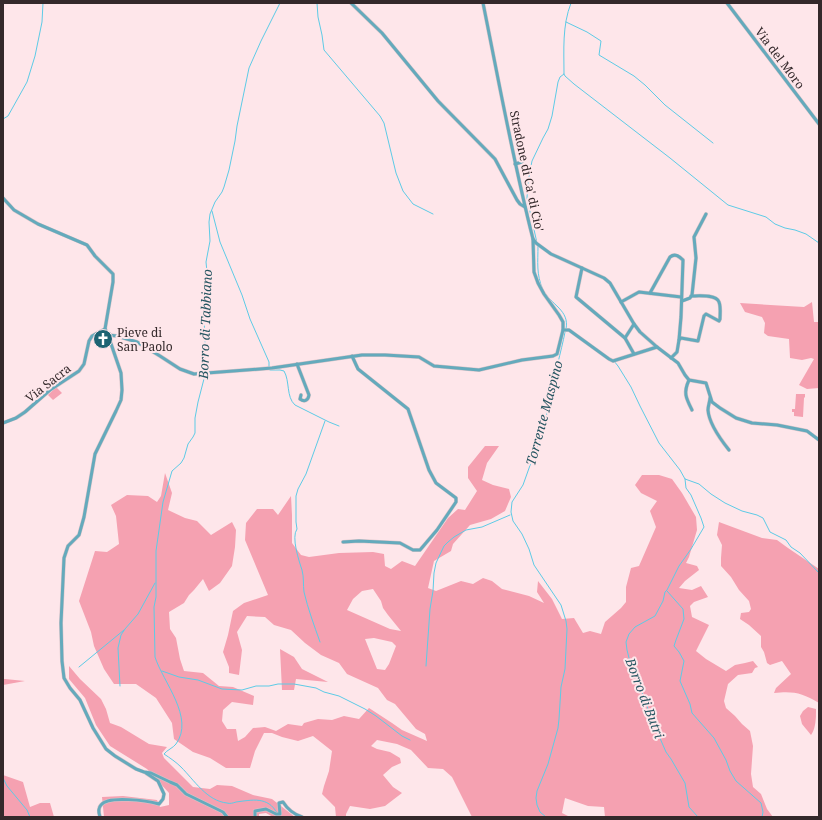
<svg xmlns="http://www.w3.org/2000/svg" width="822" height="820" viewBox="0 0 822 820" font-family="'Noto Serif',serif">
<rect width="100%" height="100%" fill="#fee6ea"/>
<g fill="#f5a1b1" fill-rule="evenodd">
<polygon points="812,302 814,322 819,322 819,388 807,389 799,385 814,359 811,358 802,360 790,358 789,339 768,336 764,333 765,323 762,317 745,312 740,303 804,307"/>
<polygon points="56,387 62,393 53,400 48,395"/>
<polygon points="796,394 805,394 805,397 804,398 803,417 794,416 794,412 792,412 792,409 795,409"/>
<path d="M485 446H499L487 463 482 480 493 485 509 489 511 497 505 511 491 519 470 525 453 544 451 551 434 561 428 588 436 591 461 581 473 584 483 578 492 581 502 589 529 596 544 603 537 592 538 581 552 599 562 619 574 618 583 633 590 631 601 634 605 622 621 608 626 602V587L631 568 639 566 656 527 650 511 657 501 641 493 635 485 642 475H659L672 479 682 493 696 517 697 530 689 557 686 563 697 566 699 570 685 581 679 588 692 590 701 586 708 597 694 602 690 606 692 617 709 625 696 651 706 659 726 671 735 665 745 663 753 661 758 667 755 668 752 673 738 675 728 684 724 701 726 708 735 716 742 724 750 731 753 746 751 774 753 787 761 794 767 809 773 817H605L604 807 588 806 565 798 562 813 570 817H472L452 777 443 769 428 768 411 750 397 744 377 740 371 746 377 749 390 752 400 758 401 763 392 767 383 775 393 787 402 793 385 806 370 809 350 806 346 814V817H336L335 807 322 794 324 786 329 771 332 751 313 736 298 741 282 737 272 733H264L255 751 250 768H226L210 758 193 752 174 739 172 723 156 698 136 684H114L104 669 94 646 91 632 79 601 95 551 107 552 119 544 116 516 111 505 127 495 148 496 157 502 161 496 165 473 172 493 168 510 185 518 197 521 211 535 232 522 236 530 235 547 232 566 220 583 209 591 203 579 194 590 189 595 184 603 169 612 170 629 176 638 180 659 184 671 203 673 219 686 233 687 254 696 253 705 232 702 223 710 222 721 227 729H236L238 741 245 737 253 728 265 727 276 731 288 724 302 726 304 723 318 719 332 720 344 716 359 719 369 708 392 723 402 730 427 741 425 734 416 729 395 704 387 700 378 688 347 674 339 663 321 655 305 643 291 630 274 625 265 617 247 616 237 632 242 650 239 675 229 673V667L223 652 228 635 233 611 244 603 268 595 245 540 246 523 257 509H273L278 515 291 496 292 515V543L301 555 309 557 339 553 373 552 384 554 385 566 391 569 402 561 415 566 448 518 458 509 465 510 477 491 468 478V467ZM373 589 381 601 383 608 388 615 401 631 390 629 347 610 353 599 362 591ZM374 638 392 642 396 646 389 664 385 670 377 669 365 639Z"/>
<path d="M719 522 762 538 777 540 788 548 819 569V703C802 693 794 691 774 693L776 688 791 674 782 661 770 665 767 663 764 652 761 647V636L749 625 740 619 741 613 749 612 751 609 749 601 739 590 731 577 721 566V558L722 545 717 535Z"/>
<polygon points="280,649 294,657 302,669 328,682 296,679 294,690 282,690"/>
<polygon points="69,666 80,679 101,699 106,709 110,723 121,727 149,744 167,747 162,753 164,758 193,787 210,789 217,785 232,786 253,795 272,799 295,817 273,817 266,813 259,814 259,817 104,817 102,797 123,796 157,800 160,807 169,805 169,793 147,769 110,746 96,725 85,698 69,679"/>
<polygon points="3,679 5,679 25,681 3,685"/>
<path d="M808 707 816 709C816 718 816 728 811 735L802 724 800 716 803 711Z"/>
<polygon points="3,775 23,782 30,807 40,803 50,803 54,817 3,817"/>
</g>
<g fill="none" stroke-linecap="round" stroke-linejoin="round">
<g stroke="#5dcbe6" stroke-width="1">
<polyline points="317,3 318,17 322,35 324,50 380,116 384,123 396,173 403,191 413,204 433,214"/>
<polyline points="566,22 587,32 601,41 599,55 634,76 645,85 665,105 713,143"/>
<polyline points="564,74 565,76 574,84 670,158 728,205 766,217 775,224 785,228 795,230 806,234 819,243"/>
<polyline points="3,119 8,116 27,82 35,56 42,22 43,3"/>
<polyline points="212,211 220,242 242,295 250,319 269,362 269,367"/>
<path d="M537 243 527 198 528 182 532 161 543 138 548 129 552 116 558 82 560 77 564 74C564 50 562 26 571 3"/>
<path d="M538 246C538 262 536 274 543 290 551 305 570 310 566 329"/>
<polyline points="614,361 618,366 631,387 640,406 659,443 680,470 685,479 699,484 711,494 725,503 742,511 757,515 763,518 770,532 786,540 791,547 800,553 819,573"/>
<path d="M270 370H280L284 371C290 381 286 397 295 405L329 422 339 426"/>
<polyline points="205,372 205,335 203,308 204,288 207,272 206,262 210,241 209,222 210,214 215,202 222,192 224,187 229,170 235,141 237,126 249,68 261,41 280,3"/>
<path d="M205 375 198 402 195 418V433L193 437 188 444 184 458 181 463 172 471 163 502 156 551V597L154 607 155 657C163 682 195 718 176 744 173 748 167 750 164 754 170 758 176 762 181 767 194 780 207 801 227 803 230 804 233 803 236 802 252 800 268 796 277 813"/>
<polyline points="685,479 686,488 691,495 701,518 704,527 691,549 679,566 667,590 665,592 663,601 655,616 635,627 629,634 626,642 627,650 631,666 635,673 652,720 666,752 671,759 685,783 689,807 698,817"/>
<polyline points="667,591 683,609 684,619 676,640 674,646 679,652 684,661 680,681 690,704 692,713 714,738 726,760 730,771 736,781 761,803 763,812 762,817"/>
<path d="M320 642C314 625 308 609 304 592 303 585 304 577 302 570 299 561 291 537 297 529L296 522V496L298 489 306 474 325 421"/>
<polyline points="426,666 430,609 433,591 434,573 436,563 444,546 448,542 454,537 466,530 482,527 510,515"/>
<polyline points="79,667 124,630"/>
<polyline points="162,671 179,677 198,680 222,689 242,690 256,686 269,686 278,684 294,684 316,688 324,692 339,696 365,709 376,716 402,736 410,740"/>
<polyline points="120,686 118,648 121,635 125,629 138,614 155,583"/>
<polyline points="3,778 7,786 27,810 30,817"/>
<path d="M546 817 540 812 537 805 536 798 537 791 548 764 558 728 559 719 561 687 565 669 567 629 566 621 561 605 534 565 529 549 522 534 513 521 511 512 512 502 523 485 533 457 538 445 552 396C554 374 561 353 565 332"/>
</g>
<g stroke="#dac4c8" stroke-width="4">
<g id="minor">
<polyline points="351,3 382,33 438,101 495,159 517,200 520,204 525,207"/>
<path d="M483 3C499 82 513 161 533 239L536 243 551 254 604 278 610 283 634 324 640 332 657 347 678 363 685 375 689 380 706 383 712 402 720 408 736 418 752 423 777 425 807 431 819 440"/>
<polyline points="727,3 819,124"/>
<polyline points="515,164 522,162"/>
<polyline points="3,198 14,210 38,224 87,245 95,256 113,274 113,282 105,329"/>
<polyline points="582,268 576,297 625,338 634,354"/>
<path d="M650 293 670 257C675 253 679 256 683 260L681 317 679 340"/>
<polyline points="682,301 690,298 692,295 696,258 694,237 706,214"/>
<polyline points="621,302 639,292 681,297"/>
<polyline points="105,329 108,335 121,373 122,390 121,400 116,411 95,454 84,517 79,535 68,546 64,558 61,623 62,661 64,678 70,688 80,700 93,728 106,749 115,756 136,769 144,772 151,773 170,782 177,785 186,794 223,812 227,817"/>
<polyline points="563,330 569,330 609,359 613,361 657,347"/>
<polyline points="108,335 117,336 137,342 160,356 180,369 194,374 272,368 362,355 385,355 419,357 434,366 479,370 522,360 553,356 557,354 563,330 563,322 559,315 544,294 538,283 534,272 533,239"/>
<polyline points="625,338 634,324"/>
<path d="M671 358 677 352 679 340 681 338 698 341 704 316 706 314 719 321 720 319C720 314 721 307 719 302 716 294 698 296 691 296"/>
<path d="M297 364 309 395C308 401 304 402 300 399L301 395"/>
<path d="M689 380C683 393 686 398 692 410"/>
<path d="M710 398C710 401 708 406 708 410 709 424 721 440 729 450"/>
<polyline points="3,423 16,418 25,412 50,390 79,371 84,364 89,341 92,336 105,329"/>
<polyline points="343,542 359,541 400,543 413,550 420,550 437,530 456,502 456,498 436,483 429,470 408,409 358,369 352,356"/>
<path d="M100 817C99 814 98 808 101 805 108 795 148 801 159 804L163 799 164 794 158 781 146 773"/>
<path d="M255 817V811L266 809 276 814H280L279 803 283 802C288 810 293 814 302 817"/>
</g>
</g>
<use href="#minor" stroke="#64aabc" stroke-width="3"/>
</g>
<defs>
<g id="church-disc" transform="scale(1)"><circle r="9.5" fill="#1d6373" stroke="#fee6ea"/><path d="M-1.2-6h2.4v3.5h3.3v2.4h-3.3V6h-2.4V-.1h-3.3v-2.4h3.3Z" fill="#fff"/></g>
</defs>
<g fill-rule="evenodd">
<use href="#church-disc" x="103" y="339"/>
</g>
<g text-anchor="middle" dominant-baseline="central" stroke-width="4" stroke-linejoin="round" paint-order="stroke">
<g font-size="12" fill="#34292b" stroke="#fee6ea">
<text transform="translate(780 58) rotate(53)">Via del Moro</text>
<text transform="translate(527 171) rotate(78)">Stradone di Ca' di Cio'</text>
<text transform="translate(48 383) rotate(-38)">Via Sacra</text>
</g>
<g font-size="12" fill="#34292b" stroke="#fee6ea" text-anchor="start">
<text x="117" y="332">Pieve di<tspan x="117" dy="14">San Paolo</tspan></text>
</g>
<g font-size="13" font-style="italic" fill="#275662" stroke="#fee6ea">
<text transform="translate(205 324) rotate(-88)">Borro di Tabbiano</text>
<text transform="translate(544 413) rotate(-75)">Torrente Maspino</text>
<text transform="translate(645 698) rotate(69)">Borro di Butri</text>
</g>
</g>
<rect width="822" height="820" fill="none" stroke="#34292b" stroke-width="8"/>
</svg>
